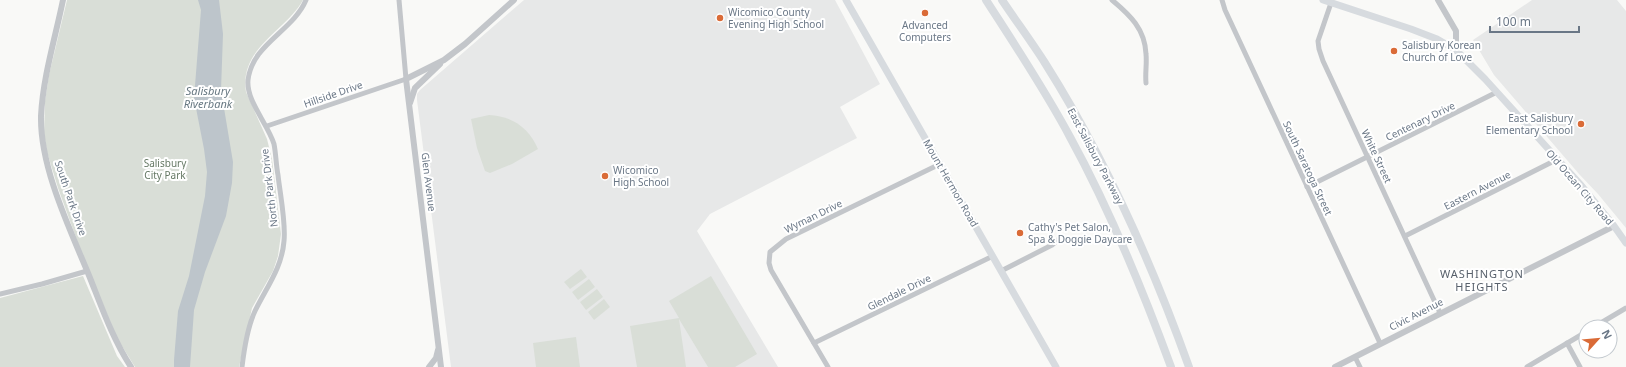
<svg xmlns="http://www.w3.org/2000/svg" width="1626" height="367" viewBox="0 0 1626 367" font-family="'Noto Sans',sans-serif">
<rect width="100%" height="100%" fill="#f9f9f7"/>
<g fill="#e7e8e8">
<polygon points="524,0 835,0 880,84 840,107 857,138 710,214 697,231 778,367 451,367 417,100 417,94 420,90"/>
<polygon points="1532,0 1617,0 1626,11 1626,228 1598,194 1579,174 1494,75 1473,40"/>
</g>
<g fill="#d9ded7">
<path d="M67 0H303C285 32 239 48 246 92L267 139 272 159 281 234 278 256 273 271 252 308 239 367H135L117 338 82 254 58 188 47 152 44 133 45 101 49 75Z"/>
<path d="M489 115C512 116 529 128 538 149L512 164 490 173 485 171 477 148 471 119Z"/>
<polygon points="581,269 587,277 570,289 564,282"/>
<polygon points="83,276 117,356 125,367 0,367 0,298"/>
<polygon points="711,276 757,354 735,367 708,367 679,319 686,367 637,367 630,326 679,318 669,301"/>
<polygon points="589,279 595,287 578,300 572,292"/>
<polygon points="597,289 603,297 586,310 580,302"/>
<polygon points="604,299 610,307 594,320 588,312"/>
<polygon points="576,337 580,367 536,367 533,343"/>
</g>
<polygon fill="#bdc5cb" points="198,0 219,0 223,34 221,90 233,162 232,183 226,216 205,272 194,310 190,367 174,367 174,360 178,311 189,276 205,196 207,172 204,149 194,98 201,10"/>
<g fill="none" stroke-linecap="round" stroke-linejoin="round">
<g stroke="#c3c6ca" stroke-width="5">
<path d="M1112 0C1130 15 1145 29 1146 54 1147 64 1145 73 1146 83"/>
<polyline points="1222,0 1225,10 1380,343"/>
<polyline points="1331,3 1318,41 1319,49 1323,61 1440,313"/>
<polyline points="267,126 406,79 399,0"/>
<polyline points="1307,187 1497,92"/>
<polyline points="1405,236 1556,160"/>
<polyline points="1001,271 1052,245 1059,239"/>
<polyline points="0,294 42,284 87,271"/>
<polyline points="1594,327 1626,308"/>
<polyline points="814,343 993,256"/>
<polyline points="1567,343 1580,367"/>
<polyline points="1355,357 1360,367"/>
<path d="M242 367C244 350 248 326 255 311 266 288 282 268 284 241 286 222 280 194 278 175 276 165 276 154 274 144 268 124 246 101 248 80 252 44 293 31 306 0"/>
<polyline points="828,367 771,270 769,263 770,252 786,239 940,164"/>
<polyline points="1527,367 1586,332"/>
</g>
<g stroke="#c3c6ca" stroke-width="6">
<path d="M63 0C55 39 43 77 41 116 40 167 69 227 88 273 101 305 112 338 131 367"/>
<polyline points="1438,0 1456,31 1456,50"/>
<polyline points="410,103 415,88 440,64"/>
<polyline points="429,367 436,358 438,350"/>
<polyline points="441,367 406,79 444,60 465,44 514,0"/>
<polyline points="1335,367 1614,226"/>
</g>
<g stroke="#d7dbdf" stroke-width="7">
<polyline points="846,0 1056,367"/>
<polyline points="1323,0 1411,29 1437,39 1456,50 1485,79 1580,184 1614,226 1626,243"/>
</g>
<g stroke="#d7dbdf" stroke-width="8">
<path d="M986 0C1015 45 1045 90 1070 137 1110 210 1142 288 1171 367"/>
<path d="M1002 0C1016 21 1031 41 1045 63 1105 158 1151 261 1189 367"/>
</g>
</g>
<g fill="#da6b37" stroke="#fff" stroke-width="1.5">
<circle cx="925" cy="13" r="4"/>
<circle cx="720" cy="18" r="4"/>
<circle cx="1394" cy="51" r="4"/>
<circle cx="1581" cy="124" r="4"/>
<circle cx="605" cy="176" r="4"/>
<circle cx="1020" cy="233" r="4"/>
</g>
<g text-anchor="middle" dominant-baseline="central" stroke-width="4" stroke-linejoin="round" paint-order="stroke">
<g font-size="10" fill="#6a7786" stroke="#fff" text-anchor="start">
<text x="728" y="12">Wicomico County<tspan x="728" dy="12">Evening High School</tspan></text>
<text x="925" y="25" text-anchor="middle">Advanced<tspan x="925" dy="12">Computers</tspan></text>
<text x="1402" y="45">Salisbury Korean<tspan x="1402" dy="12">Church of Love</tspan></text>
<text x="1573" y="118" text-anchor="end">East Salisbury<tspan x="1573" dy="12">Elementary School</tspan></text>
<text x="613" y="170">Wicomico<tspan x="613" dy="12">High School</tspan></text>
<text x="1028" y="227">Cathy's Pet Salon,<tspan x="1028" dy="12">Spa &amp; Doggie Daycare</tspan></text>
</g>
<g font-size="10" fill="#6a7786" stroke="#fff">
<text transform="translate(333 94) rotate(-19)">Hillside Drive</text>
<text transform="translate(1420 121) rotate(-26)">Centenary Drive</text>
<text transform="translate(1096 156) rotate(62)">East Salisbury Parkway</text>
<text transform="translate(1377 156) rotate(65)">White Street</text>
<text transform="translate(1308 168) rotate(65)">South Saratoga Street</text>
<text transform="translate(429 182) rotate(83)">Glen Avenue</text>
<text transform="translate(951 183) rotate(60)">Mount Hermon Road</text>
<text transform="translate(1580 187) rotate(49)">Old Ocean City Road</text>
<text transform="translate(269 188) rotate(-97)">North Park Drive</text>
<text transform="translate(1477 190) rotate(-27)">Eastern Avenue</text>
<text transform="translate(71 198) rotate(71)">South Park Drive</text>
<text transform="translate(813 216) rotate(-26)">Wyman Drive</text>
<text transform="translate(899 292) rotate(-26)">Glendale Drive</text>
<text transform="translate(1416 314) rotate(-27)">Civic Avenue</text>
</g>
<g font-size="10" fill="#667965" stroke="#fff">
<text x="165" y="163">Salisbury<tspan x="165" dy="12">City Park</tspan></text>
</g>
<g font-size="11" font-style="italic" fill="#667781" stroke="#fff">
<text x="208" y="90">Salisbury<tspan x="208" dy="13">Riverbank</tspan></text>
</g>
<g font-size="11" letter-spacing="1" fill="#58616c" stroke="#fff">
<text x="1482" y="273">WASHINGTON<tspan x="1482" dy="13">HEIGHTS</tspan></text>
</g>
</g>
<g transform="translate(1598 339) rotate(63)"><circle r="19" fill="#ffffff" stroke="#c3c9cf"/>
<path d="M0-3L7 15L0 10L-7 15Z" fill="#da6b37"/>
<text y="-6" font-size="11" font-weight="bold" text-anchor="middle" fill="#6a7786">N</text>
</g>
<path d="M1490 26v6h89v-6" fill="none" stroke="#6a7786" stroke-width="2"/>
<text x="1496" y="26" font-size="12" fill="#6a7786" stroke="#ffffff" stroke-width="3" paint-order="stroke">100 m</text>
</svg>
